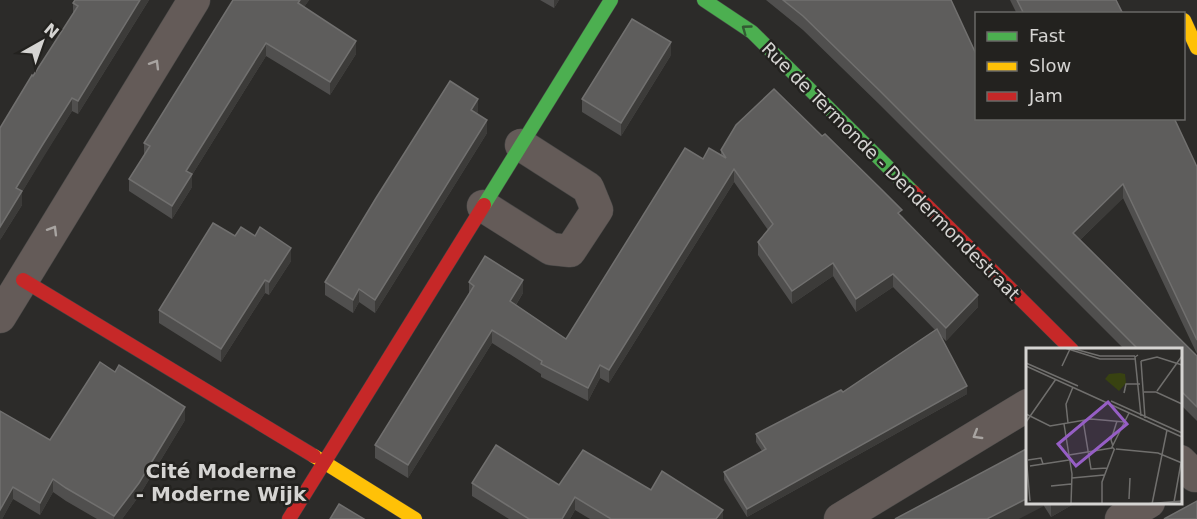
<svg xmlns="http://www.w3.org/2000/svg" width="1197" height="519" viewBox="0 0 1197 519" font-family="'DejaVu Sans',sans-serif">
<rect width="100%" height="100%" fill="#2c2b29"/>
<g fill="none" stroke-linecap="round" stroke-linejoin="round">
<g stroke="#464645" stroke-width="33">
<g id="street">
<polyline points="483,206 551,249 570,251 597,210 588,188 521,145"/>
<polyline points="0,317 194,0"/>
<polyline points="1180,461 1195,476"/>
<polyline points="840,519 1028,405"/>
<polyline points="1121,519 1149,502"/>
</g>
</g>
<g stroke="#464645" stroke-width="15">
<g id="fast">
<polyline points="704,0 752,32 913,192"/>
<polyline points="484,205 611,0"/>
</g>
</g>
<g stroke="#464645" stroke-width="15">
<g id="slow">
<polyline points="1184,20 1197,48"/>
<polyline points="314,456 415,519"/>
</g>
</g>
<g stroke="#464645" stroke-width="15">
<g id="jam">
<polyline points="913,192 1072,350"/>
<polyline points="23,280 314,456"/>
<polyline points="289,519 484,205"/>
</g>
</g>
<use href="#street" stroke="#645b58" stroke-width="32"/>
<use href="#fast" stroke="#4caf50" stroke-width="14"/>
<use href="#slow" stroke="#ffc107" stroke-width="14"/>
<use href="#jam" stroke="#c62828" stroke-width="14"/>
</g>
<g fill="#504f4e">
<polygon points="75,0 149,0 78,114 72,111 43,157 22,192 22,205 0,240 33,76 73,14 73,3"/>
<polygon points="233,0 309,0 304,7 356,54 330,95 266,56 192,175 192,187 172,219 129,191 129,179 144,155 144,143"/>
<polygon points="540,0 559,0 554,8"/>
<polygon points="766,0 951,0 976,118 1197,167 1197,354 1123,198 1080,240 1197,356 1197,421 1180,404 1180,350 1125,350 880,105 803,30"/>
<polygon points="1010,0 1116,0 1123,14 1017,14"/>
<polygon points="671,55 621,136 582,112 582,99"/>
<polygon points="478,112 477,114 487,133 375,313 359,302 353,313 325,295 325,282"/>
<polygon points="721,150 902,216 978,307 946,341 940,335 967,394 747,517 724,480 724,472 762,451 756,442 756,434 843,392 935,330 893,287 856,312 833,276 792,304 758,255 758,242 768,230 734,182 609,383 600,378 588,401 541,377 541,374 492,343 408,478 375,458 375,445 469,294 469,282 523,293 516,305 566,339 703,159 721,155"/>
<polygon points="235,236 291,261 269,295 265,293 221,362 159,323 159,310"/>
<polygon points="0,411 50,440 185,420 139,496 122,519 97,519 66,501 53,492 40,515 13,499 2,519 0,519"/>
<polygon points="472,483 559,485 651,490 723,519 590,519 575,510 570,519 509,519 472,496"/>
<polygon points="1028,502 1077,502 1051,517 1044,506"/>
</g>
<g fill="#3c3b39">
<polygon points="140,0 149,0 78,114 78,101"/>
<polygon points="300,0 309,0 298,16 298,3"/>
<polygon points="554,0 559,0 554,8"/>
<polygon points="356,41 356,54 330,95 330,82"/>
<polygon points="671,42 671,55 621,136 621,123"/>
<polygon points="266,43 266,56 192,175 192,187 172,219 172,206 186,171"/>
<polygon points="72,98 72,111 22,192 22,205 0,240 0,227 16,188"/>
<polygon points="478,99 478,112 471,123 471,110"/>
<polygon points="487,120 487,133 375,313 375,300"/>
<polygon points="734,169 734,182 609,383 609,370"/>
<polygon points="1123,184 1123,198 1073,247 1073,233"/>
<polygon points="291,248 291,261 269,295 269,282"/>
<polygon points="833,263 833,276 792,304 792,291"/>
<polygon points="893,274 893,287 856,312 856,299"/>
<polygon points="265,280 265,293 221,362 221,349"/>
<polygon points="523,280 523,293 510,314 510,301"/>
<polygon points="359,289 359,302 353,313 353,300"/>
<polygon points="978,295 978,307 946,341 946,328"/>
<polygon points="492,330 492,343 408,478 408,465"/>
<polygon points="600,365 600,378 588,401 588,388"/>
<polygon points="967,386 967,394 747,517 747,509"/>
<polygon points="185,407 185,420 139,496 122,519 114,519 114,516"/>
<polygon points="53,479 53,492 40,515 40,503"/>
<polygon points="13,487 13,499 2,519 0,519 0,510"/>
<polygon points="575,497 575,510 570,519 562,519"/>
<polygon points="1028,498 1028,502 1044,502 1044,506 1019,519 987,519"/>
<polygon points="1051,502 1077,502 1051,517"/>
<polygon points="723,510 723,519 716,519"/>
</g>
<g fill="#5e5d5c" stroke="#71706f" stroke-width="1.5">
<polygon points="75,0 140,0 78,101 72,98 43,144 16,188 22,191 0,227 0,128 32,75 33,76 78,6 73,3"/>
<polygon points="233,0 300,0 298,3 356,41 330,82 266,43 186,171 192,174 172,206 129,179 150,146 144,143"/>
<polygon points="783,0 951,0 976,54 976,118 1174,118 1197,167 1197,340 1123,184 1073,233 1197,356 1197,407 1180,390 1180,350 1139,350 880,91 803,16"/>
<polygon points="1017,0 1116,0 1123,14 1024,14"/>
<polygon points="632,19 671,42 621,123 582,99"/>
<polygon points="450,81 478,99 471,110 487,120 375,300 359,289 353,300 325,282 376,198"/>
<polygon points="774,89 822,136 825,134 879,187 902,210 898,213 978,295 946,328 893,274 856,299 833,263 792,291 758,242 773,224 734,169 609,370 600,365 588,388 541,364 542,361 492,330 408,465 375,445 474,286 469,282 485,256 523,280 510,301 566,339 685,148 703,159 709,148 726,158 721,150 736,125"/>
<polygon points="213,223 235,236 241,227 255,236 260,227 291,248 269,282 265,280 221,349 159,310"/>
<polygon points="937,329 967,386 747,509 724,472 766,449 756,434 841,390 843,392"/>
<polygon points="100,362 115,372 119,365 185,407 139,483 114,516 66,488 53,479 40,503 13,487 0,510 0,411 50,440"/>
<polygon points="496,445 559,485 583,450 651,490 662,471 723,510 716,519 611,519 575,497 562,519 529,519 472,483"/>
<polygon points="1028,448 1028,498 987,519 895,519"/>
<polygon points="1197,501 1197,519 1164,519"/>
<polygon points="339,504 364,519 330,519"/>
</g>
<defs><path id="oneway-chevron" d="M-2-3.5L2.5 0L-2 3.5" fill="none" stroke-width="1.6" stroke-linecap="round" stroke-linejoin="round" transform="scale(1.5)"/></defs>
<use stroke="#335a33" href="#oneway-chevron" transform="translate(746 29) rotate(-144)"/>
<g stroke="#a8a4a1">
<use href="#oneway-chevron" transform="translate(155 64) rotate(-59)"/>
<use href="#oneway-chevron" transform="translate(53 230) rotate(-59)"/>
<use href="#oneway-chevron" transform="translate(977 435) rotate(149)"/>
</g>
<g text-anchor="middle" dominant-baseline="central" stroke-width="5" stroke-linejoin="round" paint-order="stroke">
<g font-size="18" fill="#d5d4d2" stroke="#23221f">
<text transform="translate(891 171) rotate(45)">Rue de Termonde - Dendermondestraat</text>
</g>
<g font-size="20" font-weight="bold" fill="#d5d4d2" stroke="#23221f">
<text x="221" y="471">Cité Moderne<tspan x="221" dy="23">- Moderne Wijk</tspan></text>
</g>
</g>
<g transform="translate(1026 348)">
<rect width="156" height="156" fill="#2c2b29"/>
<path d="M94 25 99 26 100 35 93 43 79 31 83 26Z" fill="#384211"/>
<path fill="none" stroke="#706f6d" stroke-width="1.5" d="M39 0 74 11H110M45 0 74 8H109M112 7 109 9 115 68M115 13 119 70M115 13 131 9 156 17M0 15 52 38M0 18 156 89M36 18 44 1M99 41 98 45 100 36H114M131 43 156 8M118 44H130L156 56M85 53 156 85M0 66 24 78 65 71 99 74M57 72 65 121 81 120M0 74 30 31M42 75 40 56 47 39M38 76 46 126 45 156M87 98 85 92 91 73M90 101 132 105 156 115M89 102 86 99 103 65M0 107 4 153M43 107 86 100M2 112 15 110 17 116M4 118 43 112M46 130 78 127M25 138 45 136M103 151 104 130M148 154 155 115M76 156V134L88 102M119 156 156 153M124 156 156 153M126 156 141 82"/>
<path fill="#965ec5" fill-opacity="0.15" stroke="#965ec5" stroke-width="3" d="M82 54 101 76 50 118 32 96Z"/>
<rect width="156" height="156" fill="none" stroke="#d5d4d2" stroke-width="3"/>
</g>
<rect x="975" y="12" width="210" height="108" fill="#23221f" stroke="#6a6967" stroke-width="1.5"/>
<rect x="987" y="32" width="30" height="9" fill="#4caf50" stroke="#6a6967" stroke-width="1.5"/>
<text x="1029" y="42" font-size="18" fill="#d5d4d2">Fast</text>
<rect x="987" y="62" width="30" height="9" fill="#ffc107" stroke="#6a6967" stroke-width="1.5"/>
<text x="1029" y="72" font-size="18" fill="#d5d4d2">Slow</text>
<rect x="987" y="92" width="30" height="9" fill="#c62828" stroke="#6a6967" stroke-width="1.5"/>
<text x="1029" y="102" font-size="18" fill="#d5d4d2">Jam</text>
<g transform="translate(42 42) rotate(40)" stroke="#23221f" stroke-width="4.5" paint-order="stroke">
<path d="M0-4.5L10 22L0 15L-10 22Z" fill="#d5d4d2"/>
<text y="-9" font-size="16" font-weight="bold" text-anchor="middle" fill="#d5d4d2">N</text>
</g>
</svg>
